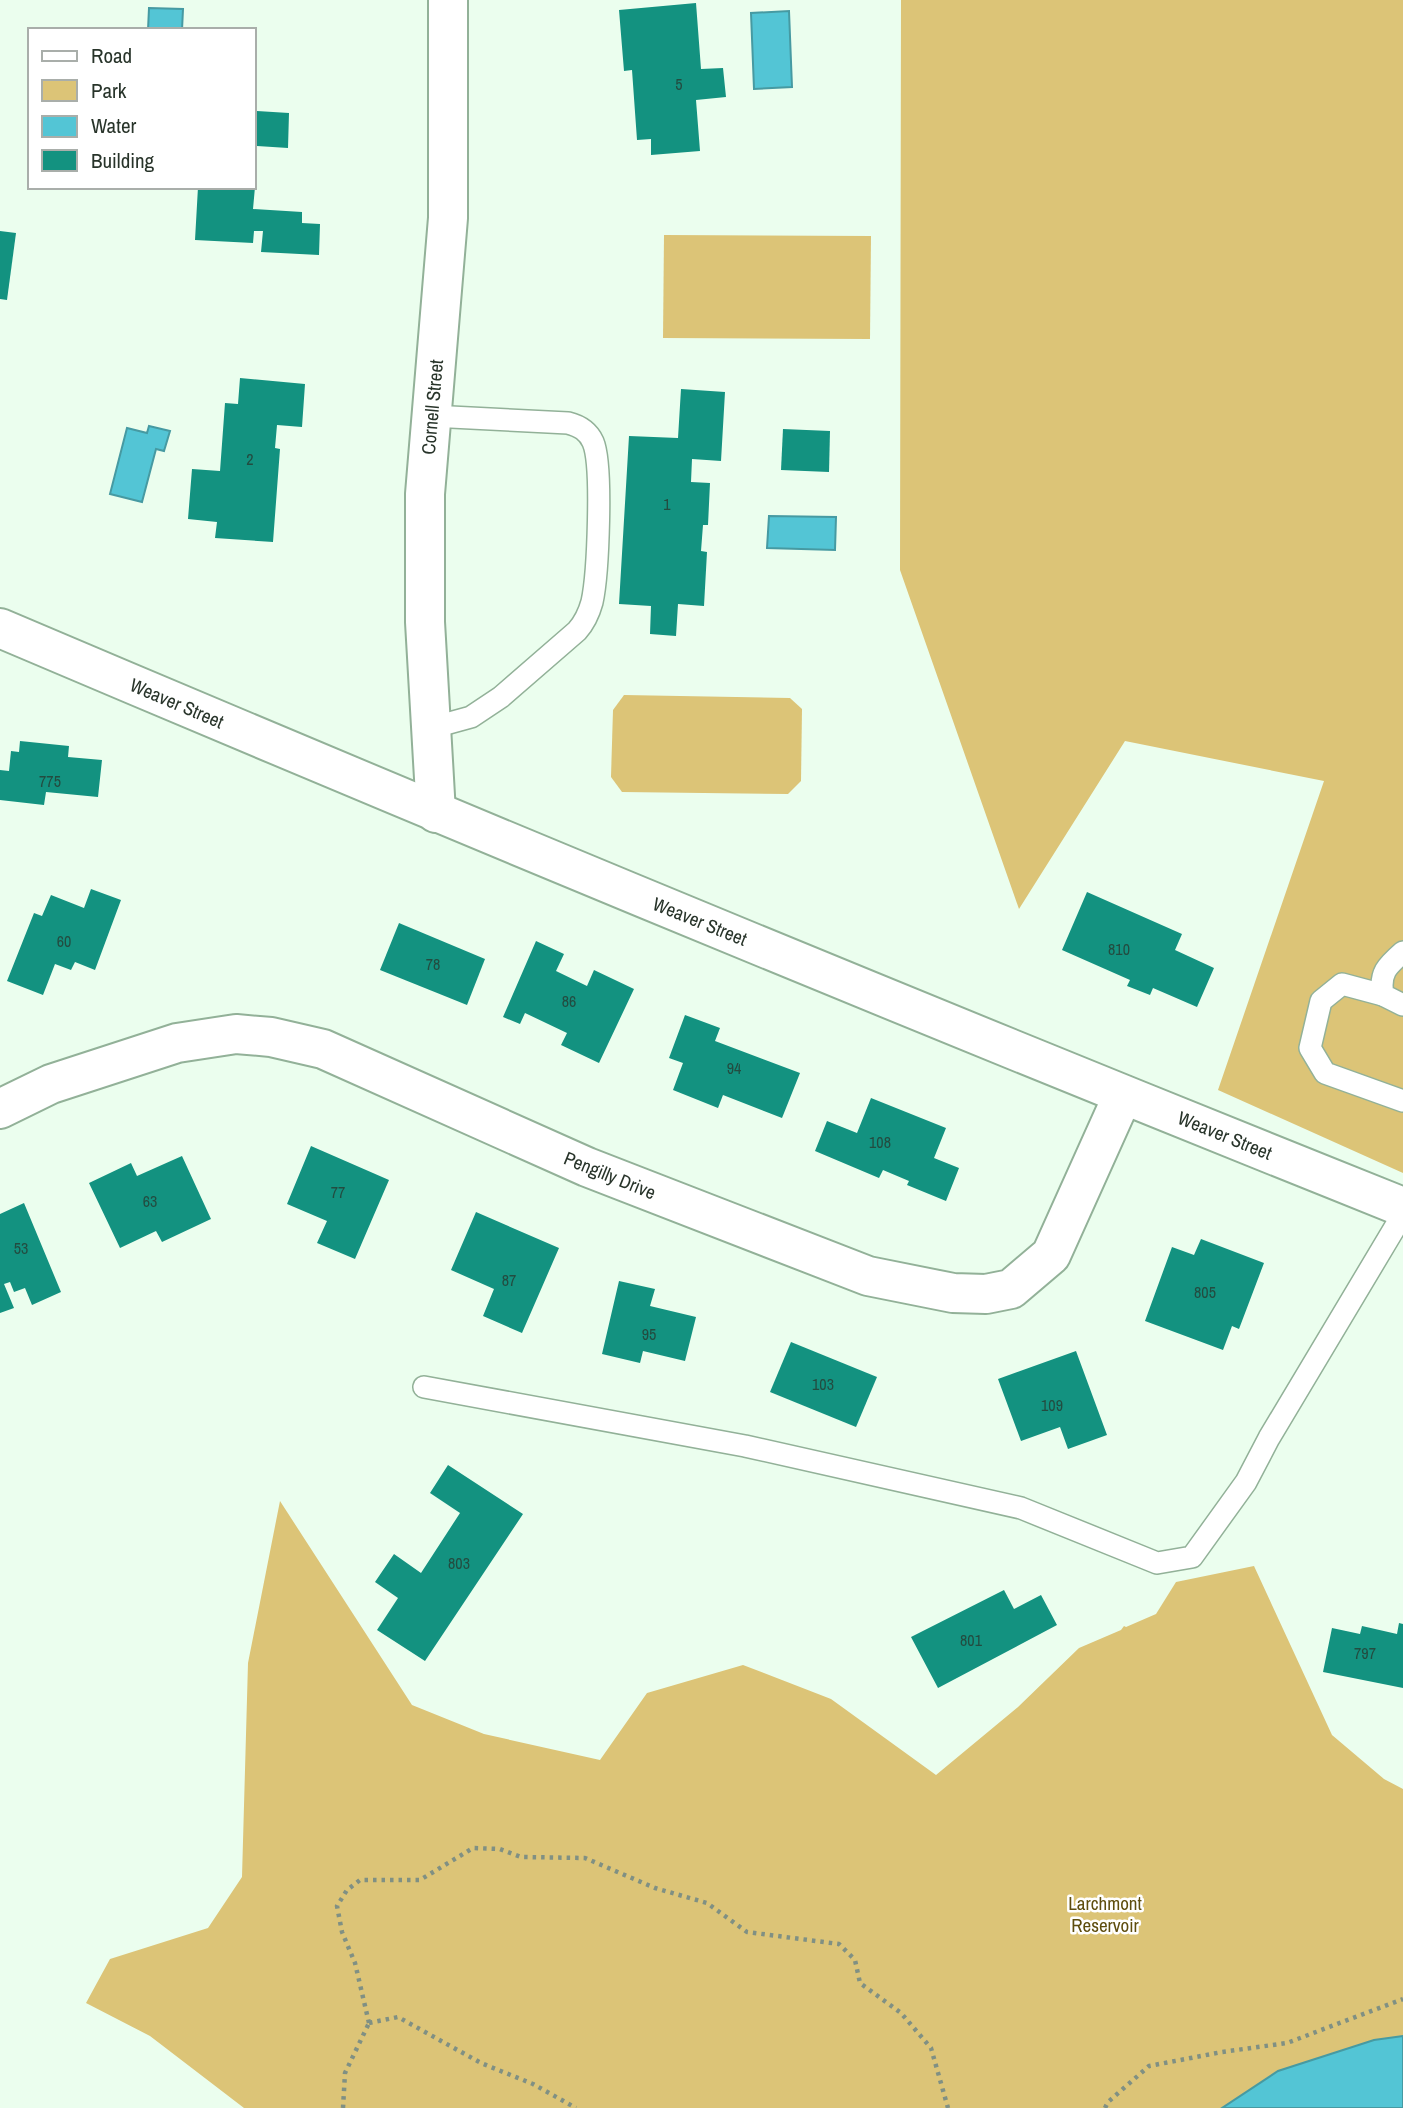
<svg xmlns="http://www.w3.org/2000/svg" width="1403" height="2108" viewBox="0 0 1403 2108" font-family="'Archivo Narrow',sans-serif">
<rect width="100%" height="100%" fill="#ebfeee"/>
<g fill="#dcc477">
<polygon points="901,0 1403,0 1403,1173 1218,1090 1324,781 1125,741 1019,909 900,570"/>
<polygon points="664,235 871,236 870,339 663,338"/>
<polygon points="624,695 790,698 802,709 801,781 788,794 622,792 611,777 613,710"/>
<polygon points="280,1501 412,1705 484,1734 600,1760 647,1693 743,1665 831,1699 936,1775 1018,1707 1079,1648 1121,1630 1124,1626 1126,1627 1156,1614 1176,1582 1254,1566 1332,1735 1384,1779 1403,1789 1403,2108 244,2108 150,2036 86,2003 110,1959 208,1928 242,1877 248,1663"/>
</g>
<g fill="#53c5d5" stroke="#469aa2" stroke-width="2">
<polygon points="149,8 183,9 182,30 148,30"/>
<polygon points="789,11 792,87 754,89 751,13"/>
<polygon points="149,426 170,431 164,451 156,449 142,502 110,494 127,428 147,433"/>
<polygon points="769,516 836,517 835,550 767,548"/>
<polygon points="1403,2036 1403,2108 1222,2108 1278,2071 1374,2040"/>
</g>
<g fill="#139280">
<polygon points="696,3 701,69 723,68 726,97 696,100 700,151 651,155 651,139 637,140 632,70 624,71 619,10"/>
<polygon points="254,103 257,103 257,111 289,113 288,148 257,146 256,168 254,168"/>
<polygon points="198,187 255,187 253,209 302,212 302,223 320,224 319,255 261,252 263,231 254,231 253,243 195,240"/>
<polygon points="0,231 16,233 7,300 0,299"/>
<polygon points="240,378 305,384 302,427 277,425 275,448 280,449 273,542 215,538 217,522 188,519 192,469 220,471 225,403 238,404"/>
<polygon points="681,389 725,392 721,461 692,459 691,482 710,483 708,525 703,525 701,551 707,552 704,606 678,604 676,636 650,634 651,606 619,604 629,436 678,438"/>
<polygon points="783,429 830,431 829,472 781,470"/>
<polygon points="20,741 69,746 68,757 102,760 98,797 46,792 44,805 0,800 0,770 9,771 11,751 19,752"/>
<polygon points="91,889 121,900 95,970 75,962 71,970 55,964 43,995 7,981 34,913 42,916 51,895 84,908"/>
<polygon points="1087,892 1182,934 1175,950 1214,968 1197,1007 1153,988 1150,995 1127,986 1130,980 1062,950"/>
<polygon points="399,923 485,959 467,1005 380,970"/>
<polygon points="536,941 564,954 556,971 587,986 594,970 634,989 599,1063 561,1045 567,1033 525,1013 520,1024 503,1017"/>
<polygon points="685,1015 720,1028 715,1041 800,1073 782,1118 723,1095 718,1108 673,1090 683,1063 669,1058"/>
<polygon points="871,1098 946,1128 934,1158 959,1168 946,1201 907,1185 909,1181 883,1170 879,1178 815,1151 827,1121 857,1133"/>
<polygon points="311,1146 389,1180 355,1259 317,1243 327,1221 287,1204"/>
<polygon points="182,1156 211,1219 162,1242 156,1231 120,1248 89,1183 131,1163 137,1176"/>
<polygon points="24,1203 61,1292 32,1305 25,1288 14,1292 10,1282 4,1284 14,1308 0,1313 0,1214"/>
<polygon points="476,1212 559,1248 522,1333 483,1316 494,1289 451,1270"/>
<polygon points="1201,1239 1264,1263 1239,1329 1232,1326 1223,1350 1145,1321 1172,1247 1194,1255"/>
<polygon points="619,1281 655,1289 650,1306 696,1317 685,1361 643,1351 640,1363 602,1354"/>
<polygon points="791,1342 877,1377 856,1427 770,1392"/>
<polygon points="1076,1351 1107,1435 1068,1449 1060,1427 1021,1441 998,1379"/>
<polygon points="448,1465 523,1514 425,1661 377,1630 398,1598 375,1582 394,1554 421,1573 460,1513 430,1493"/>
<polygon points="1004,1590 1014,1609 1041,1595 1057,1625 938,1688 911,1637"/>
<polygon points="1399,1623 1403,1624 1403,1688 1323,1672 1332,1628 1360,1634 1362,1626 1397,1634"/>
</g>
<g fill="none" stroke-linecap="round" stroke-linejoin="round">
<g stroke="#92b198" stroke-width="24">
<g id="lane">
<path d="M431 728 471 717 501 697 577 631C585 622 589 613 592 602 598 575 603 465 593 442 588 431 580 426 568 423L431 416"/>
<path d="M1403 952C1387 966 1379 973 1383 995L1403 1005"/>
<polyline points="1383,995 1342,984 1321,1001 1310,1048 1325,1073 1403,1101"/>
<polyline points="424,1387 745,1446 1021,1508 1157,1563 1192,1557 1246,1482 1269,1438 1403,1214"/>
</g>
</g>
<g stroke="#92b198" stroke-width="42">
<g id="street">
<polyline points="436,813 425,622 425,494 448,218 448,0"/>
<polyline points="0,1109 51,1084 177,1043 236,1034 271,1037 323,1049 587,1167 868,1276 953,1293 986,1294 1011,1289 1051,1255 1123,1095"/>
</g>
</g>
<g stroke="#92b198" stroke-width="42">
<path id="secondary" d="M0 628C466 826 933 1019 1403 1207"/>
</g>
<g stroke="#809083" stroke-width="4.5" stroke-dasharray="3.5 5" stroke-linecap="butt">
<polyline points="369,2023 355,1963 342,1932 337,1906 347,1890 360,1880 420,1880 473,1848 500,1849 521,1857 585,1858 655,1888 707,1903 747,1932 839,1944 855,1960 860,1983 901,2013 931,2048 948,2108"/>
<polyline points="369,2023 398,2017 481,2063 533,2084 576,2108"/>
<polyline points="343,2108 345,2073 369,2023"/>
<polyline points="1105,2108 1108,2102 1149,2066 1222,2052 1287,2043 1403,1999"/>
</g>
<use href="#lane" stroke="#fff" stroke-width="21"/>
<use href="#street" stroke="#fff" stroke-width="38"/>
<use href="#secondary" stroke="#fff" stroke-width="38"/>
</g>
<g text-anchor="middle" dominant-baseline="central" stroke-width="5" stroke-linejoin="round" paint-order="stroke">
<g font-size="16" fill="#234c40">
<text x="679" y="84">5</text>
<text x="250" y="459">2</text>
<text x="667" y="504">1</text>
<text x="50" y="781">775</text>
<text x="64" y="941">60</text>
<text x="1119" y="949">810</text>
<text x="433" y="964">78</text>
<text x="569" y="1001">86</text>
<text x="734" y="1068">94</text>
<text x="880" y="1142">108</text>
<text x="338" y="1192">77</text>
<text x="150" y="1201">63</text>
<text x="21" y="1248">53</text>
<text x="509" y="1280">87</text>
<text x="1205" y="1292">805</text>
<text x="649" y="1334">95</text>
<text x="823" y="1384">103</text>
<text x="1052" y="1405">109</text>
<text x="459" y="1563">803</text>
<text x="971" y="1640">801</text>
<text x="1365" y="1653">797</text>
</g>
<g font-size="19" fill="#28342a" stroke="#fff">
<text transform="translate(432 407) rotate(-85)">Cornell Street</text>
<text transform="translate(177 703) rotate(23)">Weaver Street</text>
<text transform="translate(700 921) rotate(22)">Weaver Street</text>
<text transform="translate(1225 1135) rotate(22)">Weaver Street</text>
<text transform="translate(610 1175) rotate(22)">Pengilly Drive</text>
</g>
<g font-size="19" fill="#5e4d0d" stroke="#fff">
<text x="1105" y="1903">Larchmont<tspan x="1105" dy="22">Reservoir</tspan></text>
</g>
</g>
<rect x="28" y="28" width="228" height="161" fill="#ffffff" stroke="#a9aeaa" stroke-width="2"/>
<rect x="42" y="51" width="35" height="10" fill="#ffffff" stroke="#a9aeaa" stroke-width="2"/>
<text x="91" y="63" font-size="21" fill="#28342a">Road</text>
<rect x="42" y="80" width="35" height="21" fill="#dcc477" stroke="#a9aeaa" stroke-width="2"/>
<text x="91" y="98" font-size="21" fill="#28342a">Park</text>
<rect x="42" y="116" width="35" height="21" fill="#53c5d5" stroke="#a9aeaa" stroke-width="2"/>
<text x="91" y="133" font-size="21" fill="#28342a">Water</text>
<rect x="42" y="150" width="35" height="21" fill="#139280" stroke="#a9aeaa" stroke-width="2"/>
<text x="91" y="168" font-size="21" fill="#28342a">Building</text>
</svg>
